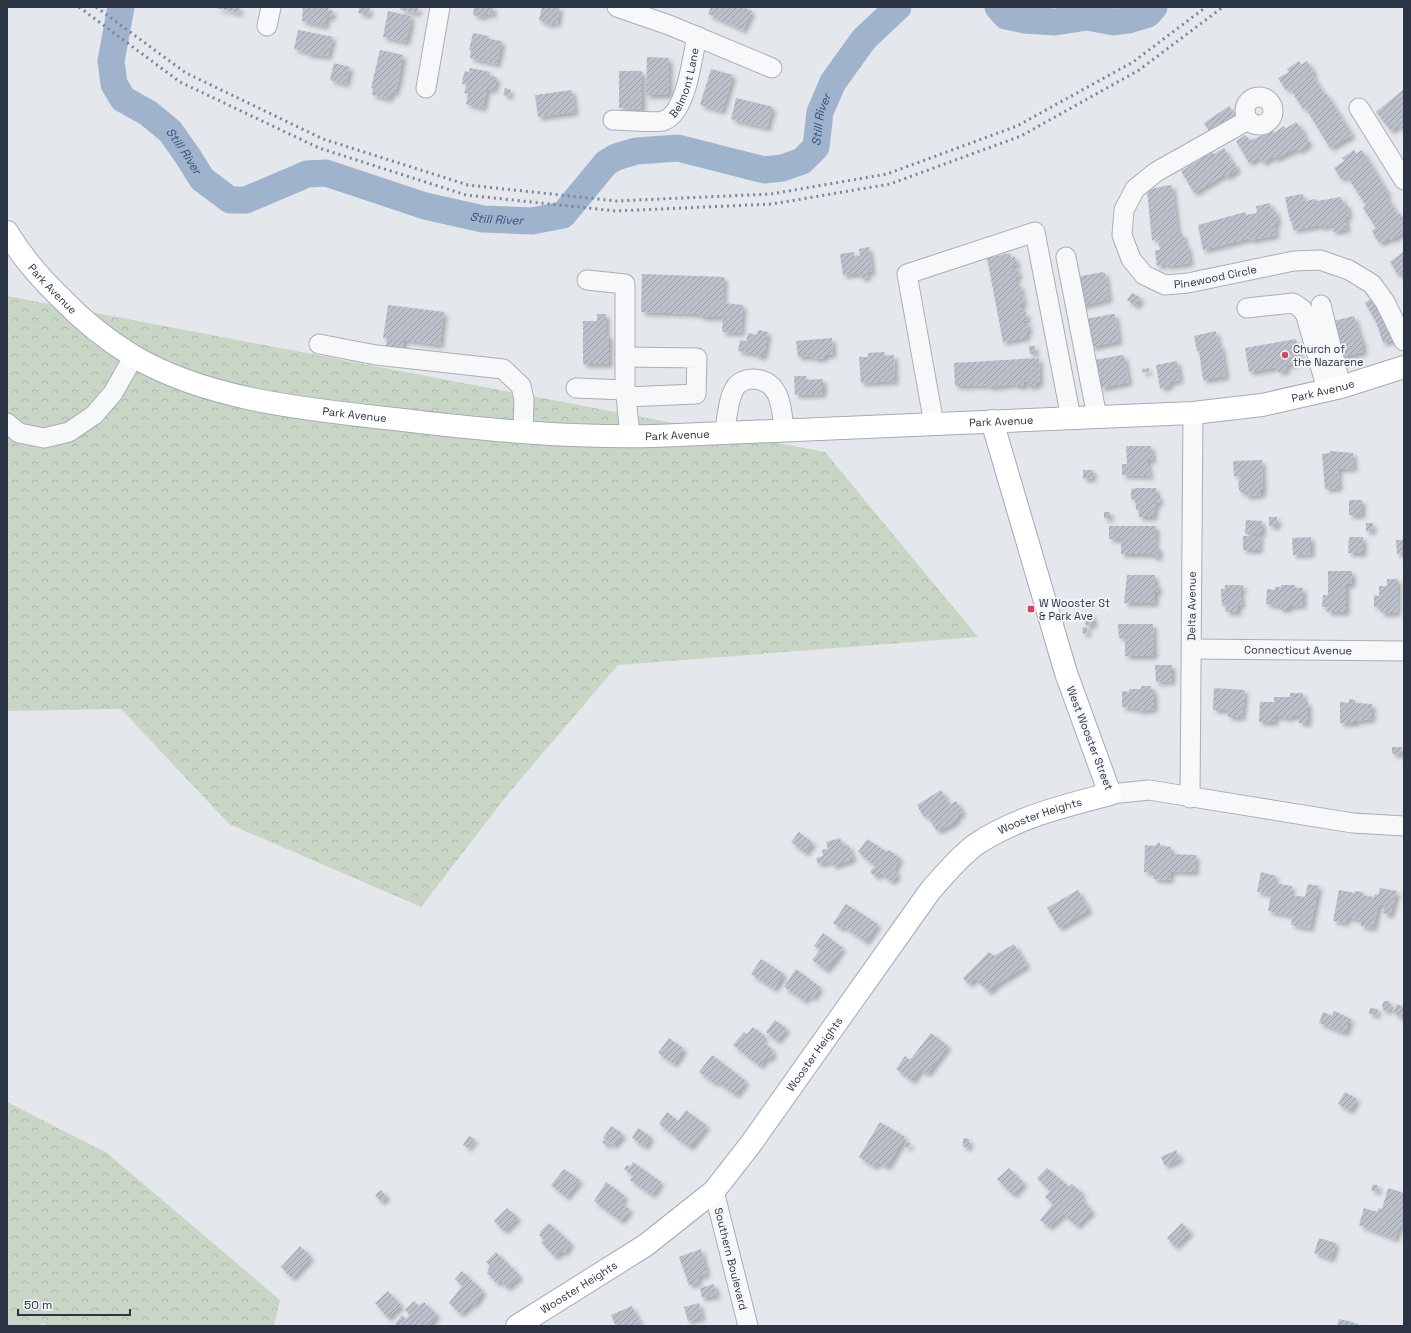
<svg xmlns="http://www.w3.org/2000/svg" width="1411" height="1333" viewBox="0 0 1411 1333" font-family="'Space Grotesk',sans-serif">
<defs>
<pattern id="forest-crowns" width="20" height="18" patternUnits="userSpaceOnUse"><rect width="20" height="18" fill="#c9d6c5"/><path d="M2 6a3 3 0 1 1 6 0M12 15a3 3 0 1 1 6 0" fill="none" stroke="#adb8ab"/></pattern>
<pattern id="building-hatch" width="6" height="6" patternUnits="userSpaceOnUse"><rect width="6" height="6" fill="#bbc0ca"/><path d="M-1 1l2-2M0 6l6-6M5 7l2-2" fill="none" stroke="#989da6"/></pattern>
<filter id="shadow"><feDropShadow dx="3.5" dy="3.5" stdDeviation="2" flood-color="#0004"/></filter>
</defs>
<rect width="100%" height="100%" fill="#e4e7ec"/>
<g fill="url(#forest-crowns)">
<polygon points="7,296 825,452 978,637 618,665 508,794 421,907 229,824 121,709 7,711"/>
<polygon points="7,1102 107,1153 280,1300 274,1326 46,1326 44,1323 37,1326 7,1326"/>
</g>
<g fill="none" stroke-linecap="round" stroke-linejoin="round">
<g stroke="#9fb4cc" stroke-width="27">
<path id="s1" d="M121 7 111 61 114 84 123 99 148 113 170 131 187 155 202 179 230 200H246L307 174 326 173 425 206 483 219 532 221 563 215 606 163 616 157 636 151 678 148 764 170 782 168 802 161 816 147 820 112 833 82 864 39 898 7"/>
<polyline points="998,7 1006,16 1025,20 1055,22 1087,17 1114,22 1128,20 1148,14 1154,7"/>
</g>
</g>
<g fill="url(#building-hatch)" filter="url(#shadow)">
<polygon points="240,7 239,13 216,8 216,7"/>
<polygon points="303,7 329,7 328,10 333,11 332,17 327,16 325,26 302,21"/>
<polygon points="360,7 370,8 368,15 358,13"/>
<polygon points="401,7 418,7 417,13 400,10"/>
<polygon points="474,7 494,7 492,15 485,13 484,17 473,15"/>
<polygon points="542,7 560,7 557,24 552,22 551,25 539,20"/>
<polygon points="711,7 743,7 752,11 743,30 708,14"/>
<polygon points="388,11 411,16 410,26 406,42 383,37"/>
<polygon points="298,30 333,37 328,56 307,54 307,52 294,49"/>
<polygon points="473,33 489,36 488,39 502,41 497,64 470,58 471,50 469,50"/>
<polygon points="380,50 403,55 398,83 395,93 391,92 389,99 372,95 373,88 371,88"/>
<polygon points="647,57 669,58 669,95 646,95"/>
<polygon points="1299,61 1301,65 1307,61 1314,73 1312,74 1324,94 1326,93 1352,135 1330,148 1305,107 1303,109 1290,88 1286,90 1278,78 1289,72 1287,69"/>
<polygon points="334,63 350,67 346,84 330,80"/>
<polygon points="470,68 490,72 489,76 497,77 494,90 487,89 483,108 466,104 468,94 464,93 467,84 462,84 463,80 462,80 465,71 469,72"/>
<polygon points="711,69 733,75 722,111 700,105"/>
<polygon points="619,71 642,71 642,109 619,108"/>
<polygon points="505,88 511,90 509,96 503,95"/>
<polygon points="1404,89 1404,132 1398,125 1391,131 1376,112"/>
<polygon points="572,90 575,112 538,117 535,95"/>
<polygon points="736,98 773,107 767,128 731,119"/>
<polygon points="1229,106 1237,117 1211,134 1204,123"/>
<polygon points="1296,122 1304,132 1303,134 1309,142 1309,144 1298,151 1297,148 1275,159 1273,156 1263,163 1259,157 1249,163 1236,141 1246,135 1250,141 1272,130 1274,133 1284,126 1285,129"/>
<polygon points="1224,148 1233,164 1235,163 1237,170 1226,177 1225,174 1194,193 1181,171 1212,152 1214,154"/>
<polygon points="1354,150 1356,154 1362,150 1388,193 1386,195 1386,196 1398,215 1400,213 1404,220 1404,227 1402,229 1404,232 1391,240 1390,238 1380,243 1376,239 1372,231 1376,228 1363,208 1366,206 1347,176 1341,179 1334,168 1344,161 1342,158"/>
<polygon points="1169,185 1172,186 1178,234 1183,234 1185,245 1188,246 1190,263 1166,266 1166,264 1157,266 1155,250 1160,250 1158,239 1152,240 1147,190"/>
<polygon points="1303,194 1304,201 1316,199 1317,201 1341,197 1343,204 1347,203 1349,217 1345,217 1347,229 1333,232 1332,225 1320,227 1320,225 1293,230 1292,221 1290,221 1285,197"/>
<polygon points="1270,203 1271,210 1275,209 1278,223 1274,224 1276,235 1251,240 1250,238 1203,250 1198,225 1245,212 1246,215 1257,213 1256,206"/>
<polygon points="869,247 872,271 867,272 868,277 861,278 860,273 843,275 840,254 854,252 854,256 860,256 859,249"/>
<polygon points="1404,251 1404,274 1403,273 1398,275 1390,262"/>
<polygon points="1010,253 1011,258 1015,257 1017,266 1013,266 1013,269 1017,268 1019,277 1015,277 1017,285 1020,285 1022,293 1018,294 1019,296 1022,295 1024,303 1021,304 1021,308 1022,313 1026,312 1027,320 1024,321 1024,323 1028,323 1029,331 1026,331 1027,337 1003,342 987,258"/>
<polygon points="1103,272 1105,273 1109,299 1081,306 1076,277"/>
<polygon points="642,274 724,277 723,311 724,303 743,305 741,333 722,332 723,317 700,317 701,314 641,312"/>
<polygon points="1132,293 1141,298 1136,306 1127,300"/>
<polygon points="1377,295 1397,339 1383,343 1377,324 1365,303"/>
<polygon points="388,305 444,312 440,345 404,340 402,349 386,347 387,338 383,338"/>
<polygon points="597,314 606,314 606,335 609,335 609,364 583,364 583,321 597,321"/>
<polygon points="1113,314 1115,314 1119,341 1091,347 1086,319"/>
<polygon points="1354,316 1361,340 1363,342 1363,352 1347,356 1348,360 1340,361 1333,321"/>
<polygon points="758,330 768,332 764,355 762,355 762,357 757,356 757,354 738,351 740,340 746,341 748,333 757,335"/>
<polygon points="1216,331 1219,346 1221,345 1226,376 1203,380 1199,351 1197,351 1194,336"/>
<polygon points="832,338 833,354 825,355 825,358 813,359 813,356 798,357 796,341"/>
<polygon points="1296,339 1300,362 1286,365 1287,370 1278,372 1277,367 1249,372 1245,348"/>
<polygon points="1029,346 1035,346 1035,354 1030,354"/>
<polygon points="884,352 884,356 894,355 895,381 861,383 859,357 868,357 868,353"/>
<polygon points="1122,355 1124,356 1129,382 1101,388 1095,360"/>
<polygon points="1039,358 1040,383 1036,383 1036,386 1027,386 1027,382 1024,382 1024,386 1016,386 1015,384 999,386 997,384 997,387 989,387 988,385 955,386 954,363"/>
<polygon points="1177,361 1180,380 1169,382 1170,386 1160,388 1156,365"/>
<polygon points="1149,368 1149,371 1143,373 1142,369"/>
<polygon points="794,376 806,376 806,380 823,379 823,394 795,395"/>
<polygon points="1126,446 1151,446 1153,460 1147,460 1150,476 1122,475 1122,464 1127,464"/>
<polygon points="1330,451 1353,453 1354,468 1338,469 1339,488 1325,489 1322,454 1330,453"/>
<polygon points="1262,460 1263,491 1261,491 1261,495 1246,496 1245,492 1240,492 1238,486 1240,476 1234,476 1233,461"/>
<polygon points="1083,470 1093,470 1093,478 1083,479"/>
<polygon points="1137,488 1156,488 1156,496 1160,496 1159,503 1156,503 1153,517 1139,517 1139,510 1136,510 1136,500 1131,499 1131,489"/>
<rect x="1349" y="500" width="13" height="15"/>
<rect x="1104" y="512" width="6" height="6"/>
<rect x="1269" y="517" width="8" height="9"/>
<polygon points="1246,520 1262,521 1262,534 1245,534"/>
<polygon points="1366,523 1373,523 1372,532 1366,531"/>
<polygon points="1109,526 1156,526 1155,547 1159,547 1159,557 1153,557 1153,554 1121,554 1121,539 1109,539"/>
<polygon points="1243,536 1260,536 1259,550 1243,550"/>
<polygon points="1311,537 1311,554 1293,555 1292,538"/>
<polygon points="1349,537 1363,537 1363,553 1348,553"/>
<polygon points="1396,540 1404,540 1404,554 1397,554"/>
<polygon points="1328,571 1352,571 1352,584 1346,584 1346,612 1327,612 1328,607 1322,607 1323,595 1328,595"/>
<polygon points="1127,575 1155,575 1155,585 1158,585 1158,592 1155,592 1155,603 1124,603"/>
<polygon points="1387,579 1398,579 1397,613 1381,613 1381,607 1374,607 1374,595 1379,596 1379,586 1387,586"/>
<polygon points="1225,585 1243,585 1243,590 1240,590 1242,605 1238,605 1238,612 1226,612 1226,605 1222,606 1221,589 1225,589"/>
<polygon points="1281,585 1295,585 1295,588 1303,588 1303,605 1289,606 1288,609 1280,609 1280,606 1266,604 1267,589 1275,590 1275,587 1281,587"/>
<polygon points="1092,614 1094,624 1086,626 1084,616"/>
<polygon points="1118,624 1153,624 1154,656 1125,656 1125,638 1119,638"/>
<polygon points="1087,627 1088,633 1083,634 1082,628"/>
<polygon points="1155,665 1172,665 1172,681 1156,682"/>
<polygon points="1141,686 1151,686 1151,690 1154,690 1154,709 1139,711 1139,709 1122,707 1122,691 1129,692 1129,689 1141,689"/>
<polygon points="1214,688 1245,690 1242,717 1228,717 1228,710 1213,710"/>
<polygon points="1290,693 1303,693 1303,702 1308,702 1308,723 1299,723 1299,716 1291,716 1291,718 1275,716 1275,722 1259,722 1260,702 1274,702 1274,697 1290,697"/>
<polygon points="1349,699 1355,700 1355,703 1372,704 1372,719 1355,721 1355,723 1340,723 1340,702 1349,703"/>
<polygon points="1392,747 1402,747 1401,754 1392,754"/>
<polygon points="941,790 950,805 956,801 963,812 957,816 958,818 952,824 937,831 927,815 924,817 917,805"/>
<polygon points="799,832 813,843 805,853 791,842"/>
<polygon points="840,838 843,846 849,845 853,859 833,866 831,861 818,864 816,858 823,856 822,850 828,849 826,842"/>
<polygon points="867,839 887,852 889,850 900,858 894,870 898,874 892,882 880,873 877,877 870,872 875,866 858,852"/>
<polygon points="1159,842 1161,846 1171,847 1171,854 1196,855 1195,872 1171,871 1170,880 1153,879 1153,872 1144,872 1145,845 1155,846"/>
<polygon points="1261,872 1276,876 1274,883 1292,886 1290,895 1305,897 1308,884 1319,886 1310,928 1291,925 1293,916 1268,911 1271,894 1257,892"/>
<polygon points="1380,888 1397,891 1390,915 1383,913 1385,905 1380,904 1378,907 1373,928 1361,926 1361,920 1347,917 1346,923 1333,921 1339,890 1355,893 1355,891 1363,892 1362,895 1374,897 1375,894 1378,895"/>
<polygon points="1078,890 1089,910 1059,928 1047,908"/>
<polygon points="846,904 878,924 866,942 843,926 841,929 833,923"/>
<polygon points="823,933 843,948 826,970 812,960 820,950 814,946"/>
<polygon points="1014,944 1027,965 997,984 989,992 975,978 969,984 963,978 989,952 994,956"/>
<polygon points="761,959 784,974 774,989 751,974"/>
<polygon points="796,969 820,987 813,998 808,995 805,1001 784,987"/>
<polygon points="1384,1001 1389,1001 1391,1006 1388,1011 1383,1010 1382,1005"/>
<polygon points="1397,1004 1404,1007 1401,1017 1393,1013"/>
<polygon points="1370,1008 1378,1009 1377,1015 1369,1014"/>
<polygon points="1334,1011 1351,1019 1350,1023 1348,1022 1348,1028 1344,1033 1319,1023 1323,1012 1332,1016"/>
<polygon points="775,1020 787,1029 777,1041 766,1032"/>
<polygon points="753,1027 765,1036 762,1041 772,1049 771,1051 774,1053 769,1059 767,1057 760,1066 733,1045 744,1032 747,1034"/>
<polygon points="931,1033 948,1046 927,1074 920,1069 912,1081 896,1069 905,1056 910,1060"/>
<polygon points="669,1038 684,1049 674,1064 658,1053"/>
<polygon points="712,1055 746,1081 736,1095 716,1081 714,1083 699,1072"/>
<polygon points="1345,1092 1357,1099 1350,1111 1338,1104"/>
<polygon points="686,1110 707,1126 690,1147 680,1140 679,1141 676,1138 677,1137 659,1124 667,1112 678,1121"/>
<polygon points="880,1122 905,1137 887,1167 878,1162 875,1167 859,1157"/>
<polygon points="611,1126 623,1134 614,1146 603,1138"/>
<polygon points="638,1128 651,1137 645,1147 632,1138"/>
<polygon points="469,1136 475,1139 468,1148 463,1145"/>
<polygon points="963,1138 969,1139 969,1147 963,1147"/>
<polygon points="605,1140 609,1143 606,1146 602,1142"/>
<polygon points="907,1142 911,1144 908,1148 904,1146"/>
<polygon points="1176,1150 1180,1159 1165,1166 1161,1157"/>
<polygon points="633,1162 661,1182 652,1195 630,1180 633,1176 624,1169 627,1165 630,1167"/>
<polygon points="1009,1168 1024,1183 1013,1195 997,1179"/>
<polygon points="1047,1168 1069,1187 1072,1184 1083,1194 1080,1197 1092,1211 1077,1226 1063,1214 1049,1227 1040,1220 1053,1204 1045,1197 1050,1191 1037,1178"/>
<polygon points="564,1169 580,1180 566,1197 551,1185"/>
<polygon points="606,1182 625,1196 621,1202 630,1210 621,1221 594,1201"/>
<circle cx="1375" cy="1188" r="3.5"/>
<polygon points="1388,1188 1404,1193 1403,1216 1404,1225 1403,1227 1400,1225 1395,1239 1359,1225 1364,1208 1377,1212 1379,1208 1382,1209"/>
<polygon points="381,1190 387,1197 381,1202 375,1195"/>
<polygon points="507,1208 518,1218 504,1231 494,1221"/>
<polygon points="549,1223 571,1243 564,1253 562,1251 555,1257 541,1242 544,1240 539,1235 541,1233 540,1232"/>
<polygon points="1182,1223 1190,1232 1175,1247 1167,1238"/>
<polygon points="1319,1238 1336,1243 1331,1259 1314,1253"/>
<polygon points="300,1246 311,1257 292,1278 281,1267"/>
<polygon points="701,1249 707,1274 698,1276 699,1282 689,1285 679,1257"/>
<polygon points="496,1252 520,1276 507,1288 501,1281 498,1284 487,1273 490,1266 486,1262"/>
<polygon points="462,1271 483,1291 474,1305 472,1303 461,1314 449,1303 462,1286 455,1279"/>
<polygon points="714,1284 717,1295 702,1298 700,1288"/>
<polygon points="388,1291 401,1305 388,1318 375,1303"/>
<polygon points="414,1301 419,1306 424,1302 437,1315 433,1320 428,1326 397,1326 395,1324 402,1315 406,1319 410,1315 405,1310"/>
<polygon points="699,1303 702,1317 688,1321 684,1307"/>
<polygon points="632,1306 641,1326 616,1326 611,1315"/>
<polygon points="1339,1319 1349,1321 1362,1326 1337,1326"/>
</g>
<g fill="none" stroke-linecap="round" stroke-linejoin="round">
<g stroke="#a9aeb7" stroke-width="21">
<g id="minor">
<polyline points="617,7 669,25 772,68"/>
<polyline points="267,26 271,7"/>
<polyline points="426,88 440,7"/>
<circle cx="1259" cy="111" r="14"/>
<polyline points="1359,108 1404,180"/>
<path id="s2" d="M613 120C623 120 657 123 663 121 687 113 692 58 697 36"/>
<path id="s3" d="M1248 120 1156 172 1135 189 1124 210 1122 235 1131 259 1144 275 1165 285 1188 283 1294 261 1320 260 1349 270 1372 284 1385 302 1404 341"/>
<polyline points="1066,257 1097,417"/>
<polyline points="587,280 625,284 625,385 630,437"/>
<polyline points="1321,305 1341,387"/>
<polyline points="1247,308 1293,303 1302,309 1306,316 1327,390"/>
<polyline points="319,344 376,355 503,369 521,386 524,399 523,433"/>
<polyline points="625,357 697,358 696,394 626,397"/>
<polyline points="576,388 625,390"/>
<polyline points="7,423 19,433 44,438 69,432 94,415 113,393 134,356"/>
<polyline points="934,424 907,274 1035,232 1071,418"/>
<path d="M724 433C727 421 728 398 735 388 738 382 746 379 753 379 781 380 782 409 784 431"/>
<path id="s4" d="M1192 649 1404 651"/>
<polyline points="1110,794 1149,790 1353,823 1404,826"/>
<path id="s5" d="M1190 798 1193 413"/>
<path id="s6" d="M714 1191 748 1326"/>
</g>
</g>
<g stroke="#a3abb8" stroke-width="24">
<g id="major">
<path id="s7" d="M7 232C22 257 40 278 61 298 82 320 107 340 133 356 211 402 315 410 403 420 487 430 570 438 655 436L1193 413 1262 405 1341 387 1404 367"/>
<path id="s8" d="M517 1326 646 1245 714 1191 750 1145 930 891C944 875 958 858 975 845 1015 818 1063 806 1110 794L1066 673 992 421"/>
</g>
</g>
<use href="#minor" stroke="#f7f8fa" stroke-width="19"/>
<use href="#major" stroke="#fff" stroke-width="22"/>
<g stroke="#7d8696" stroke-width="3" stroke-dasharray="2 4" stroke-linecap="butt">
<polyline points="79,7 180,82 319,148 466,195 616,211 772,204 890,184 1021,136 1139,70 1223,7"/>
<polyline points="96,7 186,73 323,139 468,185 616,201 771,194 887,174 1017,126 1133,62 1206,7"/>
</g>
</g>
<g fill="#d1495b" stroke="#f4f6f9" stroke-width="1.5">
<circle cx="1285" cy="355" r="4"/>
<rect x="1027" y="605" width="8" height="8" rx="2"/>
</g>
<g text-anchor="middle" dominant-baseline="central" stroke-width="3.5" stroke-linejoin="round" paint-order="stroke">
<g font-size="11" fill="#2b3445" stroke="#f4f6f9">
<text stroke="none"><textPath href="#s2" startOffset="96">Belmont Lane</textPath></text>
<text stroke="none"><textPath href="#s3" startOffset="302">Pinewood Circle</textPath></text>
<text stroke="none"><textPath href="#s7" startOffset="73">Park Avenue</textPath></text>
<text stroke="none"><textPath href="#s7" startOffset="1381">Park Avenue</textPath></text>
<text stroke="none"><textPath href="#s7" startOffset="409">Park Avenue</textPath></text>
<text stroke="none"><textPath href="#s7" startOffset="1057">Park Avenue</textPath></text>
<text stroke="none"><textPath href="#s7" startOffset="733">Park Avenue</textPath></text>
<text stroke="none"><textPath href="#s5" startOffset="192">Delta Avenue</textPath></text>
<text stroke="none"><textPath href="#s4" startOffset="106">Connecticut Avenue</textPath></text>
<text transform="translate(1090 738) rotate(69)">West Wooster Street</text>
<text stroke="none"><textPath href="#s8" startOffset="745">Wooster Heights</textPath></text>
<text stroke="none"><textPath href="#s8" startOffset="409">Wooster Heights</textPath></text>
<text stroke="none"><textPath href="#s6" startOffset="70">Southern Boulevard</textPath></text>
<text stroke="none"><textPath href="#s8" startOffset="73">Wooster Heights</textPath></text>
</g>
<g font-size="11" fill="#2b3445" stroke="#f4f6f9" text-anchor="start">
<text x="1293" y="349">Church of<tspan x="1293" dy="13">the Nazarene</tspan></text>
<text x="1039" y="603">W Wooster St<tspan x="1039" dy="13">&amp; Park Ave</tspan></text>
</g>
<g font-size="12" font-style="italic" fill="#34527a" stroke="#f4f6f9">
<text stroke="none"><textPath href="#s1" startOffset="909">Still River</textPath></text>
<text stroke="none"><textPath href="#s1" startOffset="177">Still River</textPath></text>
<text stroke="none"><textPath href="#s1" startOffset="524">Still River</textPath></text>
</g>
</g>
<rect width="1411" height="1333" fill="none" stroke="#2b3445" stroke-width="16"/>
<path d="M18 1309v6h112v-6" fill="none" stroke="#2b3445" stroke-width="2"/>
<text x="24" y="1309" font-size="12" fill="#2b3445" stroke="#f4f6f9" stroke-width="3" paint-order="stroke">50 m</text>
</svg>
